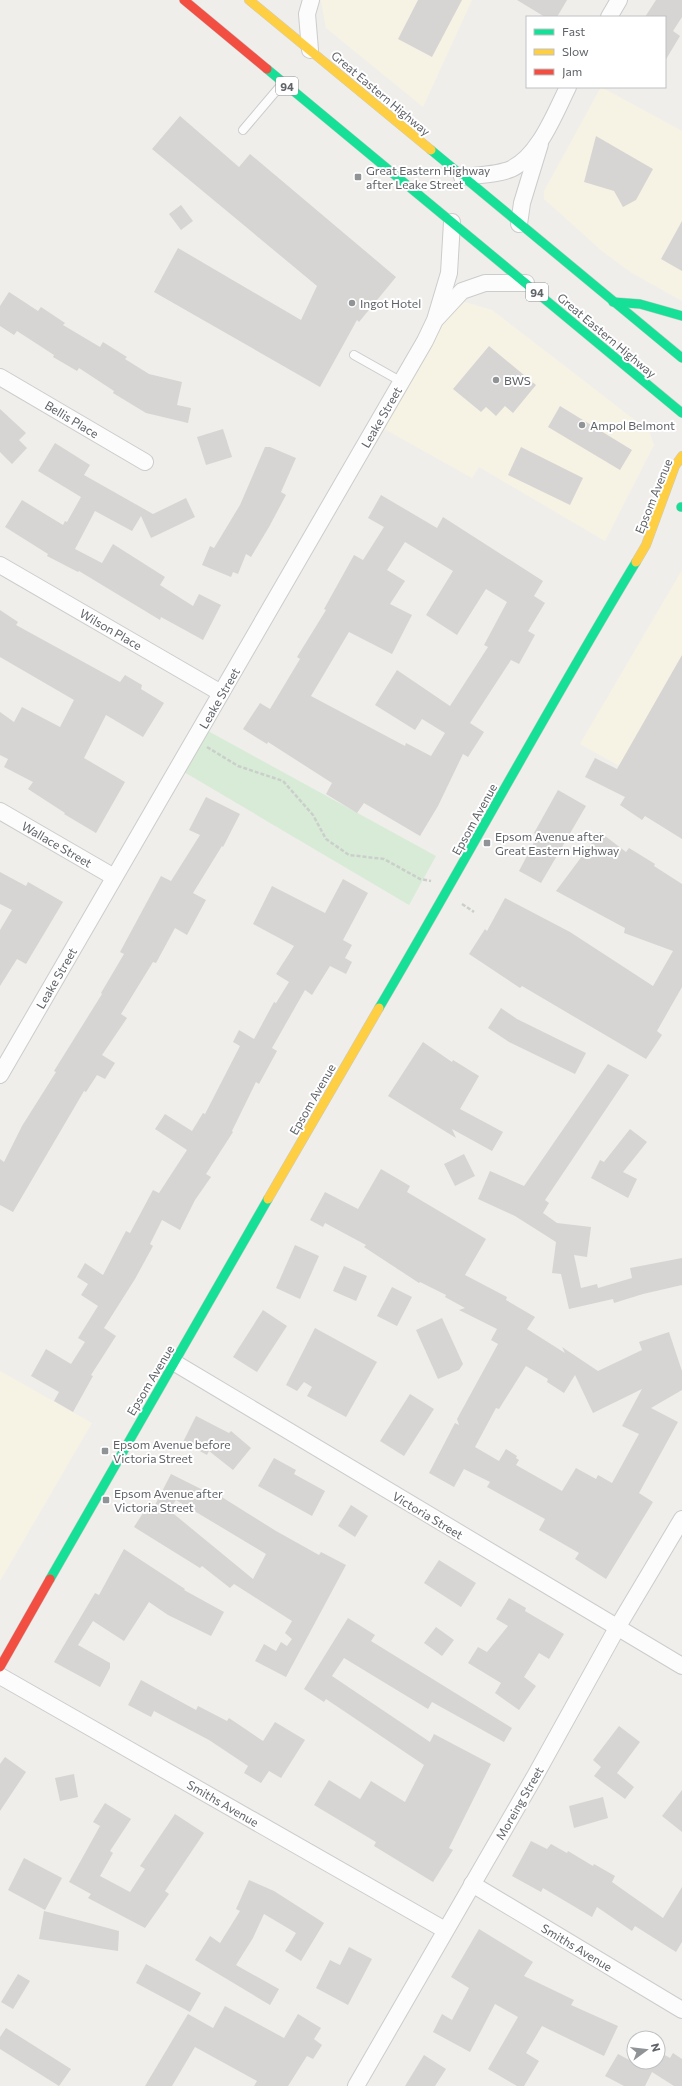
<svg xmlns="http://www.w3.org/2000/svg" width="682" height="2086" viewBox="0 0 682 2086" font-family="Commissioner,sans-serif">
<rect width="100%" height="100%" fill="#efeeea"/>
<g fill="#f7f3e4">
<polygon points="321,0 472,0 423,107 326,28"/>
<polygon points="601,87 682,131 682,301 632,273 603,252 544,199 544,191"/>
<polygon points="441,295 492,310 649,431 654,445 605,541 479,467 472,478 379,426"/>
<polygon points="682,570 682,801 580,744"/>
<polygon points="0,1371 92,1423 0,1581"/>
</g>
<polygon fill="#d8ebd6" points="208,731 436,856 409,905 184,772"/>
<g fill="#d6d5d3" fill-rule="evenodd">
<polygon points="418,0 462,0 432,57 398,39"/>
<polygon points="517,0 567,0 557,17 545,17"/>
<polygon points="656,0 682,0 682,17 673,31 680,36 665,61 665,17 645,17"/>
<polygon points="180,116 239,167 250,154 396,277 359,322 357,320 320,387 154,292 178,248 301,320 317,286 152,149"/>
<polygon points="596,136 653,169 636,200 623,207 614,191 584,182"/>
<polygon points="181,205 193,221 181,230 169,214"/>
<polygon points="682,221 682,271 661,259"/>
<polygon points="9,292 38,311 41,307 65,323 63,325 100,347 103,342 127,357 125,359 149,374 182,382 177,405 191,408 188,423 146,413 113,393 114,391 79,368 77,371 53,357 54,355 17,331 14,335 0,326 0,306"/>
<polygon points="489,346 536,385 513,413 505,406 496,416 486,407 481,412 453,389"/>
<polygon points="560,406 632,450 620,470 548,427"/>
<polygon points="0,409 26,433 19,440 27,448 12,464 0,452"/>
<polygon points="223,429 232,457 206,465 197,437"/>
<polygon points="55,443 90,465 84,475 153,514 186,498 195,517 151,538 141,516 132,531 95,511 75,549 102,563 113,544 165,577 160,585 193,606 199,594 221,605 203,640 161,617 160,620 79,571 78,572 47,556 48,554 5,527 22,500 63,525 65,521 67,522 81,497 38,471"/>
<polygon points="265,447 270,447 296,458 281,492 286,495 269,527 251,557 246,554 238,574 233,572 231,577 202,565 210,546 214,548 240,505"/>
<polygon points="521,447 583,478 570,505 508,475"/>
<path d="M381 495 437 528 443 517 543 581 534 596 545 603 528 631 535 635 519 664 511 660 470 723 484 732 468 757 463 754 438 806 420 836 364 803 357 813 326 794 332 783 268 742 267 744 243 729 260 703 270 709 300 659 297 657 326 610 324 609 354 555 363 560 384 527 368 518ZM405 542 453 571 426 615 457 635 486 589 507 602 484 645 488 647 450 706 397 670 375 705 415 730 422 719 445 733 431 756 406 743 405 746 311 696 349 632 392 654 412 615 390 604 405 581 387 570Z"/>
<polygon points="0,610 18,622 16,625 120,682 125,675 142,685 141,689 164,703 143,737 106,715 84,758 125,782 96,833 64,814 65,813 28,789 33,782 4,767 8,759 0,755 0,712 14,722 22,707 60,727 74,700 0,657"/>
<polygon points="682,655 682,839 645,816 642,820 620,805 625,797 585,777 595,758 617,769"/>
<polygon points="558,790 586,806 541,883 519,871 538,835 534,833"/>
<polygon points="206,797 240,814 223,847 222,846 193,893 206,900 187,935 175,928 156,963 153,962 121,1014 127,1018 102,1055 115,1063 105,1079 97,1075 86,1092 84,1091 13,1212 0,1205 0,1159 4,1162 22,1126 56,1072 54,1071 102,994 101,993 124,954 120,952 161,876 171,881 200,835 189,830"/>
<polygon points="600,832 626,852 629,848 655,864 654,866 682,884 682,987 657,1031 662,1035 646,1059 522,986 520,988 469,954 485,929 487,931 505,898 570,932 653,986 673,951 624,933 625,928 556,891"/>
<polygon points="0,872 26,886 28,882 63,902 26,964 17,959 0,986 0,930 12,910 0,904"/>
<polygon points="343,879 368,893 343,940 352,945 345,958 352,962 346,974 330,966 312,995 305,990 272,1048 277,1051 259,1084 256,1082 232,1131 233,1132 206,1174 211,1177 195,1200 180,1230 162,1220 150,1244 153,1246 135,1279 104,1328 116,1336 91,1375 93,1376 73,1412 54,1401 59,1392 31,1376 46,1349 71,1364 85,1342 78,1338 98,1306 81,1295 88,1284 77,1277 85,1263 103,1275 126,1231 130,1233 153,1190 159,1193 187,1150 155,1129 165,1114 192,1131 203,1113 205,1114 240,1046 233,1042 239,1030 254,1039 274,1002 276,1003 289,982 276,974 294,946 253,924 272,886 325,913"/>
<polygon points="501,1008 517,1019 586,1053 575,1074 509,1042 488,1028"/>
<polygon points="423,1042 452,1062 453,1060 479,1076 460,1109 503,1132 492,1151 452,1129 456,1138 388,1096"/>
<polygon points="608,1064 629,1075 545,1200 549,1203 543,1213 557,1223 591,1227 587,1257 574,1255 581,1288 597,1284 598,1288 632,1278 630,1268 682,1258 682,1285 643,1294 614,1303 613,1299 569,1309 561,1274 552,1273 556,1242 515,1216 478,1199 490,1171 524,1186"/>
<polygon points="630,1129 647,1142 623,1172 637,1179 628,1198 591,1178 600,1160 604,1162"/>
<polygon points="464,1154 475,1176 455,1186 444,1164"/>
<path d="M381 1169 410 1186 407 1192 486 1239 465 1275 507 1297 506 1300 535 1317 527 1329 565 1353 562 1347 598 1371 642 1350 639 1342 669 1332 682 1371V1390L651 1408 678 1422 639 1493 653 1502 606 1579 575 1559 579 1553 539 1530 545 1519 487 1487 490 1482 464 1469 454 1487 429 1473 455 1423 459 1425 457 1419 498 1344 491 1340 497 1329 459 1310 465 1308 445 1297 446 1295 420 1282 419 1283 364 1247 366 1245 325 1223 323 1227 310 1220 325 1192 358 1209ZM526 1366 548 1379 547 1382 564 1393 575 1375 593 1413 642 1389 622 1426 639 1434 612 1483 598 1475 596 1479 576 1468 562 1491 516 1465 519 1460 516 1458 517 1456 506 1449 499 1461 475 1447 496 1408 499 1409Z"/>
<polygon points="295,1245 319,1256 300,1299 276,1288"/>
<polygon points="344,1266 367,1276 356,1301 333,1291"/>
<polygon points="392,1287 412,1297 397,1326 377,1316"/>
<polygon points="263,1310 287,1326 257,1372 233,1357"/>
<polygon points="442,1318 463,1364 459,1370 438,1379 416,1330"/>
<polygon points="315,1328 377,1362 346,1417 307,1396 312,1387 304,1382 297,1391 286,1385"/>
<polygon points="410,1394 434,1409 404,1456 380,1441"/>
<polygon points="196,1416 229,1433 231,1431 251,1448 233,1470 209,1451 207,1455 183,1442"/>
<polygon points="274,1458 296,1470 294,1474 325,1491 312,1516 258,1486"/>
<path d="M171 1474 207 1492 209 1489 276 1531 319 1555 321 1552 346 1565 286 1677 255 1661 264 1644 276 1651 281 1642 287 1646 292 1639 285 1633 292 1621 234 1584 230 1588 202 1566 200 1568 134 1527 150 1502 155 1505ZM176 1500 266 1554 253 1579 169 1510Z"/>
<polygon points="351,1505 368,1516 355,1537 338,1526"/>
<polygon points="124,1549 185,1589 184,1590 224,1612 211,1636 168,1615 149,1602 124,1641 93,1621 78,1645 110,1663 110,1668 100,1687 54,1662 95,1593 99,1595"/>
<polygon points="439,1560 476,1583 461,1607 424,1583"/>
<polygon points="509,1598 526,1608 525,1611 564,1634 549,1659 539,1653 524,1677 536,1686 519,1710 495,1693 501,1683 468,1663 478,1647 487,1652 508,1626 496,1619"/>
<polygon points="348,1618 375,1635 371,1641 512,1728 504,1742 432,1702 428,1709 344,1658 332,1676 430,1742 434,1734 491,1764 449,1848 453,1850 433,1882 374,1846 376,1842 314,1805 329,1780 360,1799 371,1781 405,1802 424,1765 326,1699 324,1702 304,1689"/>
<polygon points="436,1627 454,1640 442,1656 424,1643"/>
<polygon points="141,1680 196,1710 198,1706 227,1721 229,1718 263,1741 275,1722 305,1740 281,1778 269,1771 261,1783 244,1773 248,1766 209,1740 154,1711 151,1717 128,1705"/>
<polygon points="619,1726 640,1742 617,1773 634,1787 625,1799 594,1776 601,1767 593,1760"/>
<polygon points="5,1757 26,1772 0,1811 0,1764"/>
<polygon points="74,1774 78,1797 60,1801 55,1778"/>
<polygon points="682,1790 682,1832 662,1816"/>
<polygon points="603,1797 608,1818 574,1828 569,1806"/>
<polygon points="105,1803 131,1819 110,1851 113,1853 100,1876 130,1892 145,1869 140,1866 175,1814 204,1833 165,1891 169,1894 145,1928 88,1898 91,1894 69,1882 100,1826 93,1822"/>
<polygon points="531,1841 547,1849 551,1844 567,1853 568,1851 593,1866 594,1864 615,1876 612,1882 663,1918 682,1887 682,1942 676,1952 635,1926 632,1931 597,1907 592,1917 543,1888 541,1892 512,1876"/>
<polygon points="24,1858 62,1878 45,1910 8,1890"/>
<polygon points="249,1880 274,1891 324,1923 301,1961 285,1951 296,1933 264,1914 253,1938 236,1965 279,1989 270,2005 195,1960 210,1936 220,1943 240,1911 236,1909"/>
<polygon points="44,1911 119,1931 118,1951 39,1939"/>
<polygon points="479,1929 533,1962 524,1976 574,2000 571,2005 618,2026 604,2056 542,2026 526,2053 539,2061 524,2086 517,2086 488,2069 518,2017 495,2004 470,2052 433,2032 442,2014 452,2020 469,1988 451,1977"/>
<polygon points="349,1947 372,1959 348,2005 316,1988 330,1960 340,1965"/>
<polygon points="146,1964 201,1993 190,2012 136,1983"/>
<polygon points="18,1974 30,1981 13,2009 1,2002"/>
<polygon points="225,2006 284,2038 298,2014 321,2028 314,2039 322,2045 313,2059 307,2056 288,2086 254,2086 257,2081 195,2047 172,2086 145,2086 188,2014 213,2028"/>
<polygon points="6,2028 71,2069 59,2086 0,2049 0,2037"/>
<polygon points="658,2051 670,2058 673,2053 682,2059 682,2086 674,2086 652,2072 645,2086 624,2086 605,2076 618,2054 633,2062 658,2062"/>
<polygon points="424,2055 446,2069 435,2086 405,2086"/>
</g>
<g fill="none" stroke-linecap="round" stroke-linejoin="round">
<g stroke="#cbcccc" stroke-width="10">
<g id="lane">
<polyline points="243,130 282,84"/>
<polyline points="354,355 402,382"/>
</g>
</g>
<g stroke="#cbcccc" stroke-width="18">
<g id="street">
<polyline points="609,17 619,0"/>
<polyline points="310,50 307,14 311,0"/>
<path d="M462 177C477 175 497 175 511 169 539 156 555 113 568 87"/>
<polyline points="519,224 522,203 540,144"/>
<polyline points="437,318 462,291 485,283 526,283"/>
<polyline points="0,377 145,462"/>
<polyline points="0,565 221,693"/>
<polyline points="0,811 114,877"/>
<polyline points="0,1075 425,341 435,320 449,273 452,222"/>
<polyline points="175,1363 682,1666"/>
<polyline points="0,1676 445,1930"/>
<polyline points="472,1884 682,2010"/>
<polyline points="356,2086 535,1776 617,1628 682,1519"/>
</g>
</g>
<g stroke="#cacacb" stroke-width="10">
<g id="fast">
<polyline points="267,69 682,413"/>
<polyline points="431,150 682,358"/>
<polyline points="613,302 640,304 682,316"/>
<polyline points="681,507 682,507"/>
<path d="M379 1008C466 860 547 709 636 562"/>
<polyline points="50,1579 268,1199"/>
</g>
</g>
<g stroke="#cacacb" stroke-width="10">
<g id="slow">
<polyline points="249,0 431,150"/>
<polyline points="636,562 646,545 675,466 682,456"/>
<polyline points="268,1199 379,1008"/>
</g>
</g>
<g stroke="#cacacb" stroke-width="10">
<g id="jam">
<polyline points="184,0 267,69"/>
<polyline points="0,1667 50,1579"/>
</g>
</g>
<g stroke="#cacfcc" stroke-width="2.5" stroke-dasharray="4 2" stroke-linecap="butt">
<polyline points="207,747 238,766 283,781 313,815 326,839 349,855 384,859 420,879 431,881"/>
<polyline points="462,904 474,912"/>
</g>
<use href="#lane" stroke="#fdfcfc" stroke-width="8"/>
<use href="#street" stroke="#fdfcfc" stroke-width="16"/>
<use href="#fast" stroke="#16e098" stroke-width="9"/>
<use href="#slow" stroke="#ffcf43" stroke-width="9"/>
<use href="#jam" stroke="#f24e42" stroke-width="9"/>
</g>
<g fill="#919496" stroke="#fff" stroke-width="1.5">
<rect x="354" y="173" width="8" height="8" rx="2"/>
<circle cx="352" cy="303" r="4"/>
<circle cx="496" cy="380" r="4"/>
<circle cx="582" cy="425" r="4"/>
<rect x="483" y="839" width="8" height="8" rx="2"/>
<rect x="101" y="1447" width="8" height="8" rx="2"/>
<rect x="102" y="1496" width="8" height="8" rx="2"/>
</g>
<g text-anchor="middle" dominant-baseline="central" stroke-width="4" stroke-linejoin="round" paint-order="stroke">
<g fill="#fff" stroke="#8f9295" stroke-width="1">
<rect x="276" y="77" width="22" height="18" rx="3"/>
<rect x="526" y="283" width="22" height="18" rx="3"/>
</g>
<g font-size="11" font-weight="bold" fill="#5f6368">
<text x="287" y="86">94</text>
<text x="537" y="292">94</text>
</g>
<g font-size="12" fill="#5f6368" stroke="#fff">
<text transform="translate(381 93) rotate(40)">Great Eastern Highway</text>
<text transform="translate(607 335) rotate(40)">Great Eastern Highway</text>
<text transform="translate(381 417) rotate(-60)">Leake Street</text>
<text transform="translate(72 419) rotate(31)">Bellis Place</text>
<text transform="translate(653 496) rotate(-68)">Epsom Avenue</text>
<text transform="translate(111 629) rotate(30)">Wilson Place</text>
<text transform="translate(219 698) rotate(-60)">Leake Street</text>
<text transform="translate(474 819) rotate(-61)">Epsom Avenue</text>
<text transform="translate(57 844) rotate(30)">Wallace Street</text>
<text transform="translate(56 978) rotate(-60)">Leake Street</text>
<text transform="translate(312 1099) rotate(-60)">Epsom Avenue</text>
<text transform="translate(150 1380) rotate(-59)">Epsom Avenue</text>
<text transform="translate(428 1515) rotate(31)">Victoria Street</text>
<text transform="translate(223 1803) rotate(30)">Smiths Avenue</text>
<text transform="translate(519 1803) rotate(-60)">Moreing Street</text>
<text transform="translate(577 1947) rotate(31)">Smiths Avenue</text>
</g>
<g font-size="12" fill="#5f6368" stroke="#fff" text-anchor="start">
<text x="366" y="170">Great Eastern Highway<tspan x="366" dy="14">after Leake Street</tspan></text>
<text x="360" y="303">Ingot Hotel</text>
<text x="504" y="380">BWS</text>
<text x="590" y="425">Ampol Belmont</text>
<text x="495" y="836">Epsom Avenue after<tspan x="495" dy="14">Great Eastern Highway</tspan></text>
<text x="113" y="1444">Epsom Avenue before<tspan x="113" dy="14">Victoria Street</tspan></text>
<text x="114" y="1493">Epsom Avenue after<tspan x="114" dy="14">Victoria Street</tspan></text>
</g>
</g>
<rect x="526" y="16" width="140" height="72" fill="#ffffff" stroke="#bfc1c3"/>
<rect x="534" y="29" width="20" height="6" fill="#16e098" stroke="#bfc1c3"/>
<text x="562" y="36" font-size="12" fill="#5f6368">Fast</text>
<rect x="534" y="49" width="20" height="6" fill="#ffcf43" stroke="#bfc1c3"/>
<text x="562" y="56" font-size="12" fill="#5f6368">Slow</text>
<rect x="534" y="69" width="20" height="6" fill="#f24e42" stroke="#bfc1c3"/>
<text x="562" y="76" font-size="12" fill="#5f6368">Jam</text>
<g transform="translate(646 2050) rotate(75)"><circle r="19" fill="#ffffff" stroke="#bfc1c3"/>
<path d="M0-3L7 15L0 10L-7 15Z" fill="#919496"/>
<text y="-6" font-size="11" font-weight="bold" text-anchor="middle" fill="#5f6368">N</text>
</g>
</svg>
